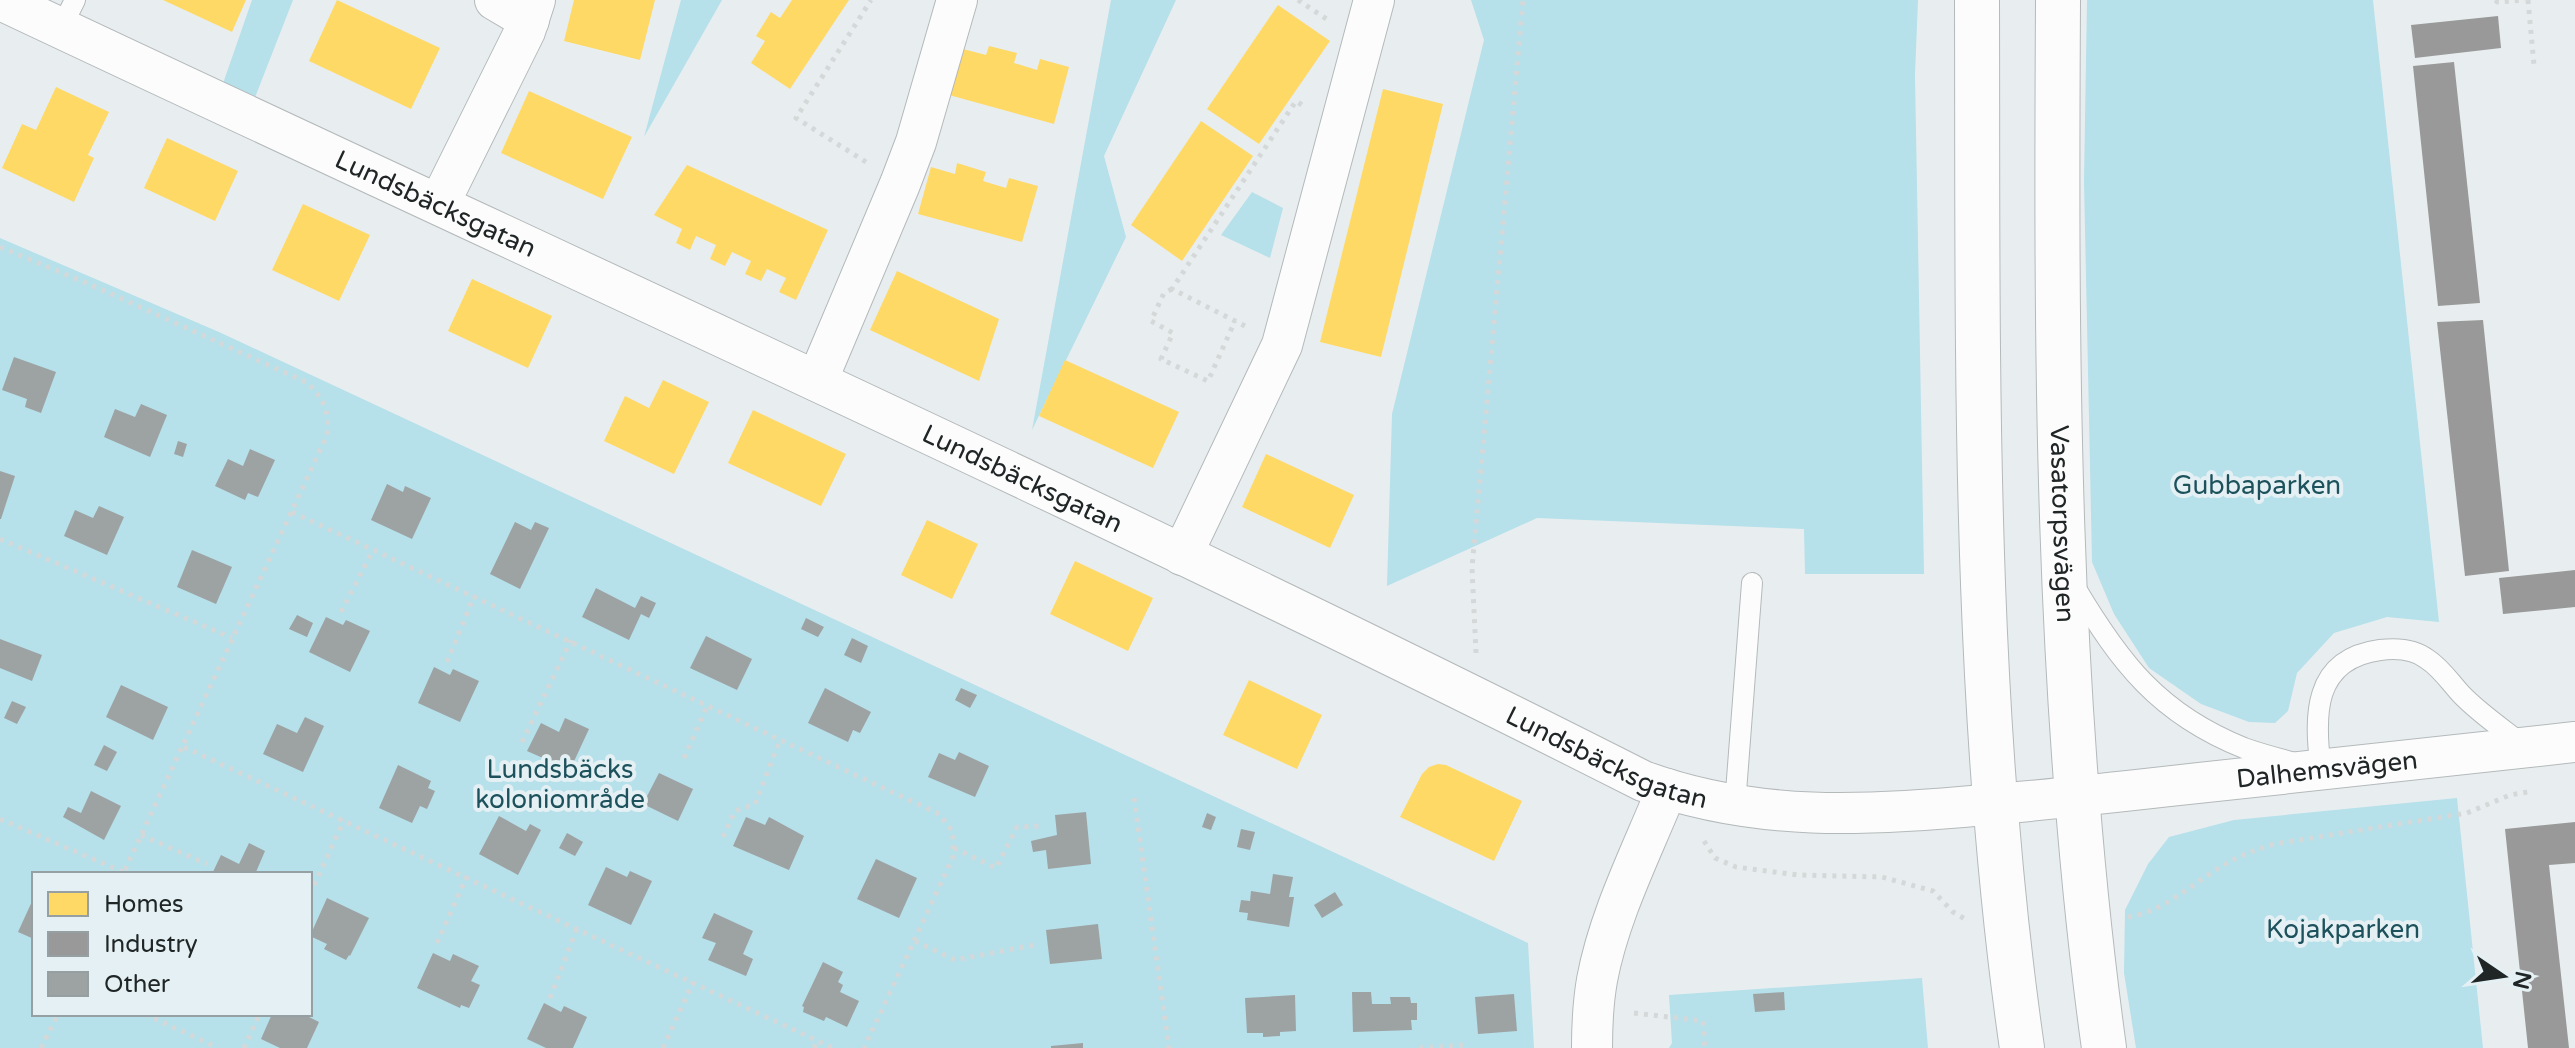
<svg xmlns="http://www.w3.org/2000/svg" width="2575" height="1048" viewBox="0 0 2575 1048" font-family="'Varela Round',sans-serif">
<rect width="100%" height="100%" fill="#e8eef0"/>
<g fill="#b6e0ea" fill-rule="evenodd">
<polygon points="252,0 293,0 252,105 220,92"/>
<polygon points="681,0 722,0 644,137"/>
<polygon points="1111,0 1176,0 1104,156 1126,237 1032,430"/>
<polygon points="1471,0 1918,0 1915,75 1924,574 1805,574 1804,529 1537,518 1387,586 1392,414 1484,40"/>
<polygon points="2087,0 2373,0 2439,622 2387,617 2334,633 2297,673 2288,711 2275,723 2249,722 2201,704 2149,668 2114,614 2092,562 2084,181"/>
<polygon points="1252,192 1283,208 1270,258 1221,235"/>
<path d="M0 238 219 332 1528 943 1534 1048H0ZM34 874H310V1014H34Z"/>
<polygon points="2457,798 2483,1048 2136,1048 2124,973 2125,910 2148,864 2169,837 2234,820"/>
<polygon points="1922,978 1928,1048 1669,1048 1672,1043 1669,995"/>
</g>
<g fill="#ffd966">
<polygon points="163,0 246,0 232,32"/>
<polygon points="337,0 440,48 411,109 309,61"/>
<polygon points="574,0 655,0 640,60 564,41"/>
<polygon points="792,0 849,0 790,89 751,63 765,41 756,36 771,12 780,18"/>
<polygon points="1278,5 1330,41 1259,144 1207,109"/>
<polygon points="989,46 1017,53 1014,63 1037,70 1040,59 1069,67 1054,124 949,95 963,49 986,55"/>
<polygon points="56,87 109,112 88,155 94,158 74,202 2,168 22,124 36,130"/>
<polygon points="1383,89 1443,104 1381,357 1320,342"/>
<polygon points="529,91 632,137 603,199 501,153"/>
<polygon points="1201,121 1253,156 1182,261 1131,225"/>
<polygon points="167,138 238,171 215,221 144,188"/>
<polygon points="957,163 986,172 983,181 1006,188 1009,178 1038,186 1022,242 918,214 931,167 955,174"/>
<polygon points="687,165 828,230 796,300 779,292 786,278 767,269 761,281 745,274 751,261 732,252 725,266 710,259 716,245 696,236 690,250 676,243 682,229 654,215"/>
<polygon points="303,204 370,235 339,301 272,270"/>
<polygon points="897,271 999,319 979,381 870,330"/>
<polygon points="472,279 552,316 528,368 448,331"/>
<polygon points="1065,360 1179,412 1153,468 1039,416"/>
<polygon points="663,380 709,402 674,474 604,441 625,396 649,408"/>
<polygon points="753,410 846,454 821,506 728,463"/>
<polygon points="1266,454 1354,495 1330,548 1242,507"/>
<polygon points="927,520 978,544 952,599 901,575"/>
<polygon points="1075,561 1153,598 1128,651 1050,614"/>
<polygon points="1249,680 1322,715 1297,769 1223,735"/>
<polygon points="1438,764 1446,765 1522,801 1494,861 1400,817 1422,774 1429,767"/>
</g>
<g fill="#999">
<polygon points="2498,16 2501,48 2415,58 2411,25"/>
<polygon points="2454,62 2480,303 2438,306 2413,66"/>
<polygon points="2483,320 2509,571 2465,576 2437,322"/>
<polygon points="2575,570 2575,607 2503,614 2499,578"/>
<polygon points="2575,822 2575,863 2549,865 2569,1048 2528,1048 2505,829"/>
</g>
<g fill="#9da2a3">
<polygon points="14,357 56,372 41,413 25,407 27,399 2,390"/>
<polygon points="141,404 167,415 150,457 104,437 115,409 135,417"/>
<polygon points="178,441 187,444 183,457 174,454"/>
<polygon points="250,449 275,460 258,497 248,493 245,500 215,486 228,459 243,466"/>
<polygon points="0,471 15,476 1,519 0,519"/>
<polygon points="387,484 403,492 405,486 431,498 412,539 371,520"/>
<polygon points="99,506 124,517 107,555 64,536 75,510 93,518"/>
<polygon points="515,522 531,530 535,522 549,528 520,589 490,574"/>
<polygon points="192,550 232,567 216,604 177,587"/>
<polygon points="596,588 635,608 641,596 656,603 649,618 641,614 629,640 582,617"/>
<polygon points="297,615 313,623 307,637 289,629"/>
<polygon points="326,617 343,625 346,620 370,631 350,672 309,652"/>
<polygon points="806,618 824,627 818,637 801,629"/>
<polygon points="706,636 752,659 737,690 690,668"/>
<polygon points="852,638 868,646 861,663 844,655"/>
<polygon points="0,639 42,655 32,681 0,668"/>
<polygon points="434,667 450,675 453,669 479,681 460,722 418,703"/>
<polygon points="121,685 168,707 153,740 106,717"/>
<polygon points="825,688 871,712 860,733 853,730 848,742 808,723"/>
<polygon points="961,688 977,695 970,708 955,700"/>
<polygon points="12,701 26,707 17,724 4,718"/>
<polygon points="305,717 324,726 303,772 263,754 277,724 297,733"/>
<polygon points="565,718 589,729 570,770 527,751 541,723 559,732"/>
<polygon points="104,745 117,752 107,771 94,765"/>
<polygon points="959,752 989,766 975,797 928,777 939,753 955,760"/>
<polygon points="398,765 431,781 428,788 435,791 427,809 420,806 412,823 379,808"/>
<polygon points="659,773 693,789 678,821 643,804"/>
<polygon points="91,791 121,806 104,840 63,817 68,807 81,813"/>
<polygon points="1086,812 1091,864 1048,869 1046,850 1033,852 1031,841 1057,835 1055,815"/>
<polygon points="1207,813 1216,817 1211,830 1202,827"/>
<polygon points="499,816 526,831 530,824 541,830 518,875 479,854"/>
<polygon points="746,817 765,825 769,817 804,836 789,870 733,846"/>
<polygon points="1241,829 1255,832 1250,850 1237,847"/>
<polygon points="567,833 583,842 575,856 559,848"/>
<polygon points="249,843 265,851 256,872 259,874 212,874 221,855 239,864"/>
<polygon points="876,859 917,878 899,918 857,899"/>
<polygon points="606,867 627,877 630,871 652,881 631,925 588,905"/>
<polygon points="1273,874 1293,877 1289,897 1294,897 1289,927 1247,920 1248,913 1239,912 1241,900 1250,901 1251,891 1270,894"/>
<polygon points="1335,892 1343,905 1322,918 1314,905"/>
<polygon points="34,897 34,939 18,932"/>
<polygon points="327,898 369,918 350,956 349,955 346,960 324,949 327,944 310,936"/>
<polygon points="714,913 753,931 743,954 753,959 746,976 708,960 716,943 702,938"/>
<polygon points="1098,924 1102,959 1050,964 1046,930"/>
<polygon points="433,953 450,961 453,954 479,966 471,981 480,985 469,1008 461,1005 460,1008 417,988"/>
<polygon points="823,962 843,972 838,982 843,985 840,992 859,1001 847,1027 826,1017 824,1021 803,1012 804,1007 802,1006"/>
<polygon points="1352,992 1371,992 1372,1004 1391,1004 1390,997 1410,997 1411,1003 1417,1003 1417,1020 1411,1020 1412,1030 1353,1032"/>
<polygon points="1784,992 1785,1010 1755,1012 1753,994"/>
<polygon points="1514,994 1517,1031 1478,1034 1475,997"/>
<polygon points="1295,995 1296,1031 1280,1032 1280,1036 1263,1037 1263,1033 1247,1033 1245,998"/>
<polygon points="544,1003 561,1012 564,1006 587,1017 573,1048 546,1048 527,1039"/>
<polygon points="272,1014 303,1014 319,1022 307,1048 280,1048 261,1039"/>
<polygon points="1083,1043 1083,1048 1051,1048 1051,1046"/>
</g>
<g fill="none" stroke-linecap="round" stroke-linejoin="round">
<g stroke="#b4b9ba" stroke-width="22">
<g id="lane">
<polyline points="61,28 75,0"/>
<path d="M2075 587C2120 663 2159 714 2244 748 2269 757 2296 763 2321 770 2314 717 2312 659 2380 650 2396 648 2414 649 2427 659 2441 668 2450 682 2461 694 2479 713 2503 729 2523 745"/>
<polyline points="1735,805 1752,583"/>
</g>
</g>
<g stroke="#b4b9ba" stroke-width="42">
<g id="street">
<path id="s1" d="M1 0C549 259 1102 507 1643 781 1756 822 1867 816 1984 805 2047 800 2109 793 2171 786 2306 771 2441 757 2575 742"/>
<polyline points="495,0 529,20"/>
<polyline points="439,204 525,31 535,0"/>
<polyline points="817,381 900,184 916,142 957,0"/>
<polyline points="1182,555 1282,345 1374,0"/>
<path d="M1592 1048C1592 1025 1593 1003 1597 980 1609 915 1642 851 1667 789"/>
</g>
</g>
<g stroke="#b4b9ba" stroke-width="46">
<g id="secondary">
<path d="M1977 0C1978 349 1972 702 2022 1048"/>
<path id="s2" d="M2058 0C2056 349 2056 701 2104 1048"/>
</g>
</g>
<g stroke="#d5d8d8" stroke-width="5" stroke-dasharray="4 6" stroke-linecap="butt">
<polyline points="1298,0 1328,20"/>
<polyline points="2496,0 2497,2 2525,0"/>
<polyline points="2528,0 2534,65"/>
<polyline points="866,162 796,118 871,0"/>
<path d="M0 247 98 288 308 383C325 402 329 409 327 435L123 874"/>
<polyline points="1172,289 1164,293 1151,321 1173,333 1161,359 1208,381 1235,321"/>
<polyline points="1245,326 1172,289 1296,101 1305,107"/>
<polyline points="292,512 939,814 953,832 953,857 864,1048"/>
<polyline points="0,539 232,638"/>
<polyline points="341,612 373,550"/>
<polyline points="1476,653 1472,568 1523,0"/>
<polyline points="447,662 474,596"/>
<polyline points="522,742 571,640"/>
<polyline points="184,747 833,1048"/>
<polyline points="684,758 707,706"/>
<polyline points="1134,798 1169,1048"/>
<polyline points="0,819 123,872"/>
<polyline points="141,835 207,864"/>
<polyline points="723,837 735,811 755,804 780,740"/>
<polyline points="1704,841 1715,858 1736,867 1798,875 1882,877 1933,891 1953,912 1965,919"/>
<polyline points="954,848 996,868 1017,827 1039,826"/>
<polyline points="310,894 344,820"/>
<path d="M2128 917C2163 912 2192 884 2222 866 2238 856 2255 850 2274 844L2467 813 2510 795 2533 791"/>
<polyline points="915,941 955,960 1034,945"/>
<polyline points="437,943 467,876"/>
<polyline points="550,998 577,928"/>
<polyline points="1634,1013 1703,1021 1705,1048"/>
<polyline points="145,1014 218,1048"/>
<polyline points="41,1048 58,1014"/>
<polyline points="244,1048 258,1017"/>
<polyline points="663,1048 693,982"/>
<polyline points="814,1048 817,1041"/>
<polyline points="1419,1048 1464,1045"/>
</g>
<use href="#lane" stroke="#fcfcfd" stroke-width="20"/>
<use href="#street" stroke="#fcfcfd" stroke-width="40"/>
<use href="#secondary" stroke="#fcfcfd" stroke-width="44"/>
</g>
<g text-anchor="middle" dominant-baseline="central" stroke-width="8" stroke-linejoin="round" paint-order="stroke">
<g font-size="26" fill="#202526" stroke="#e4f0f3">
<text stroke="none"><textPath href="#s1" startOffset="480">Lundsbäcksgatan</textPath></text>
<text stroke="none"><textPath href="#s1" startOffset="1128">Lundsbäcksgatan</textPath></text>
<text stroke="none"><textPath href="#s2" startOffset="524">Vasatorpsvägen</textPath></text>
<text stroke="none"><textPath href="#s1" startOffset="1776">Lundsbäcksgatan</textPath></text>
<text stroke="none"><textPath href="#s1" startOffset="2508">Dalhemsvägen</textPath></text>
</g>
<g font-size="26" fill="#1d515c" stroke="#e4f0f3">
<text x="2257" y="485">Gubbaparken</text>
<text x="560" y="769">Lundsbäcks<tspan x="560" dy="30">koloniområde</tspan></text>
<text x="2343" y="929">Kojakparken</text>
</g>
</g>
<rect x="32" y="872" width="280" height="144" fill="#e4f0f3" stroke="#969fa1" stroke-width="2"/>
<rect x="48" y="892" width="40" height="24" fill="#ffd966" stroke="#969fa1" stroke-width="2"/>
<text x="104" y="912" font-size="24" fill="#202526">Homes</text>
<rect x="48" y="932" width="40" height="24" fill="#999999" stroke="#969fa1" stroke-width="2"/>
<text x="104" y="952" font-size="24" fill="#202526">Industry</text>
<rect x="48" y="972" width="40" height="24" fill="#9da2a3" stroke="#969fa1" stroke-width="2"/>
<text x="104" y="992" font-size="24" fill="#202526">Other</text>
<g transform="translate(2503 976) rotate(103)" stroke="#e4f0f3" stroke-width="6" paint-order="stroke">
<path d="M0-6L14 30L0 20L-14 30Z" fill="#202526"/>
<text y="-12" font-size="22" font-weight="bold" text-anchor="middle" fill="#202526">N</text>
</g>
</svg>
